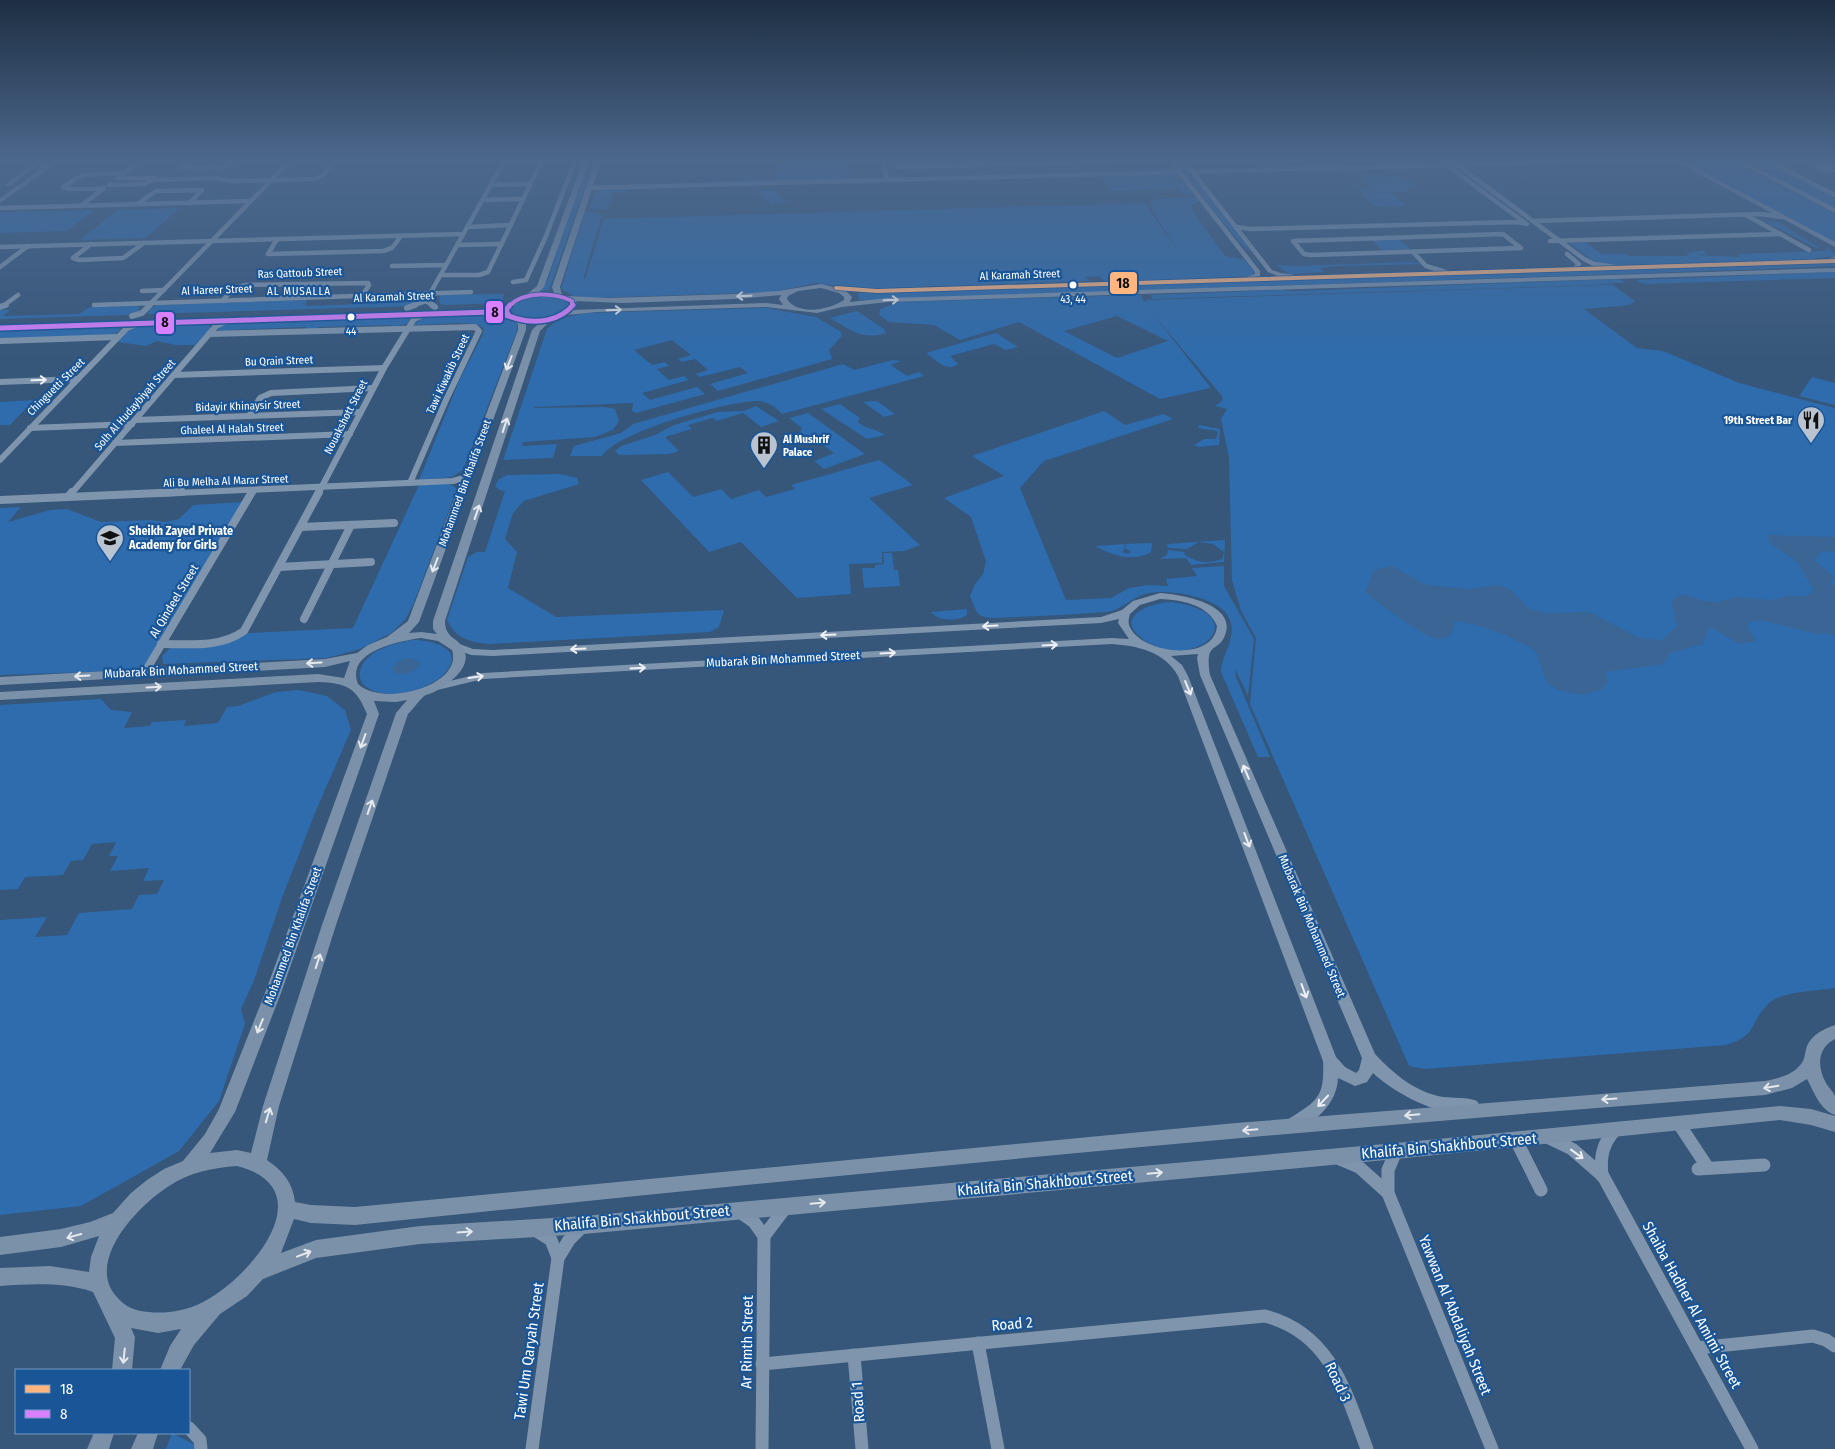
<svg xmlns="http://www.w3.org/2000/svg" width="1835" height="1449" viewBox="0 0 1835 1449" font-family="'Fira Sans Condensed',sans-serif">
<rect width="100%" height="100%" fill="#36567a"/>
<g fill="#2e6cad" fill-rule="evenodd">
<path d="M1176 161H1180L1251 251C1239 247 1188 176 1176 161Z"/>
<polygon points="1684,161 1733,161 1835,214 1835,242"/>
<polygon points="1743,161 1765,161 1835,197 1835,209"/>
<polygon points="847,162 850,180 701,184 701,182 776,179 776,165"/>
<polygon points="1178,174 1181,176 1170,178 1185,182 1194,192 1192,194 1184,195 1179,189 1111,191 1101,175"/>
<polygon points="584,175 586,175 586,184 549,290 540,291 548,279"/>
<polygon points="1402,176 1416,187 1405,187 1409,192 1362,193 1358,189 1372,188 1360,177"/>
<polygon points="628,188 627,192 613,192 607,209 590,209 597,189"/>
<polygon points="759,190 773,190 787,203 770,204 756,191"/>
<polygon points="1391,193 1406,206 1376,207 1361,194"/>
<polygon points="1193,197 1198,197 1200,200 1190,207 1225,256 1245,260 1255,273 1250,276 1176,280 1104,281 1099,276 1085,277 1090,281 858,289 816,283 772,292 589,298 574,296 561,289 585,211 602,214 583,279 585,279 604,219 1145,203 1178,252 1149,204 1156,199"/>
<polygon points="179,208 146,238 80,240 117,210"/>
<polygon points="94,210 67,231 0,233 0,212"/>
<polygon points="1764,221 1778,222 1820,248 1814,247"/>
<polygon points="1399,239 1410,249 1382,250 1372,240"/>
<polygon points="1569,243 1587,243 1601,254 1626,254 1629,256 1689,256 1686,253 1703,251 1707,254 1695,255 1741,257 1736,254 1825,251 1826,247 1835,253 1835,256 1804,260 1618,265 1596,263"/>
<polygon points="1411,262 1423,264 1337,266 1320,268 1324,272 1289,274 1276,265 1296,266"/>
<polygon points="1835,262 1835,266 1765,269 859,300 858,293"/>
<polygon points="1835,272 1835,278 1643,284 1636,280"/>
<polygon points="1617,279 1627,282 1595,285 1152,299 1151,295 1281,290 1293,291"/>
<path d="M1613 285 1635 301 1629 305 1584 309 1637 348 1663 351 1739 383 1835 408V988C1817 991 1779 991 1767 1005 1749 1024 1758 1035 1726 1045L1425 1069 1409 1066 1250 704 1256 638 1241 611 1232 580 1229 457 1221 419 1227 409 1215 406 1223 400 1222 396 1153 314 1211 388 1160 399 1019 322 960 340 934 325 889 322 879 315 880 309 899 302 1141 295 1144 302 1148 300ZM1117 316 1168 341 1117 358 1064 331Z"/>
<polygon points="504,294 502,301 499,303 446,305 440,304 439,301 440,295"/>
<polygon points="421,296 429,298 427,302 417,306 148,314 149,310 157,305 307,300 305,306 413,302"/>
<path d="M552 297 566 300 569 306C558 316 521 328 511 310 518 297 538 296 552 297Z"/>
<polygon points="136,306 140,307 138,311 127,315 0,319 0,310 10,310 3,316 79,314 90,307"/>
<path d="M766 308 816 317 841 332 842 336 829 350 832 359 718 391 710 384 748 373 740 367 700 377 696 374 708 370 695 359 682 362 678 359 691 355 672 340 634 350 652 365 665 362 669 366 657 369 669 380 684 376 689 380 642 393 650 400 697 387 705 394 636 413 632 411 633 403 534 407V408L604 407 615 409 619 421 613 430 595 437 523 442 522 446 557 444 553 458 503 460 547 329C559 317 574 315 589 313Z"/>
<path d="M857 311 884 329 886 333C863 341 849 329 830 318Z"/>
<path d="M471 314C488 314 502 316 517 324V331L463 470 452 477 419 480 459 381 483 334V328L477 324 459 323 414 325C426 310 453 315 471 314Z"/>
<polygon points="400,317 408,317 409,320 407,324 391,327 392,325 319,327 316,329 305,330 306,327 232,330 230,332 217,330 221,325 227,322"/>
<polygon points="203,323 208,323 211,328 195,345 176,345 157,341 146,346 118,342 130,329 138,325"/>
<polygon points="117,326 121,329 113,336 0,338 0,330 9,329"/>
<path d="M996 333 1018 347 1006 350 994 344 950 356 958 364C947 373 936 360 926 353Z"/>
<path d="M893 360 901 361 891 365 907 376 919 372 924 376 782 414C775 406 767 401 756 401 725 402 619 431 602 456H570L574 446 621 433 633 424 843 364 854 370Z"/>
<polygon points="1812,377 1835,383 1835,405 1799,396"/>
<polygon points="34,400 10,425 0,425 0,402"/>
<polygon points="877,401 895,414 884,417 863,402"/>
<path d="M840 404 860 418 858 422C865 429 877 429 885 435L867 439 821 409Z"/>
<polygon points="756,406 779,421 761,427 743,413 717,421 713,418 688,425 692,429 665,437 679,451 669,454 619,455 615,451 621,446 655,435 674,425 718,412 744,411"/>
<path d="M1104 411 1125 425 1164 414 1173 419 1044 461 1020 488 1066 600 1111 598 1129 588 1148 585 1168 586 1166 579 1197 576 1192 568 1224 566V586L1254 639 1248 696 1235 669 1236 677 1270 757H1258L1221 672C1222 652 1238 638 1229 618 1219 596 1165 588 1145 594 1131 598 1121 610 1107 612 1070 615 1033 616 996 618 976 618 977 613 970 596L975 584 983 574 986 561 971 517 944 498 1004 476 972 456Z"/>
<polygon points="808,413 865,454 824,469 814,461 834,453 811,436 804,438 799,434 802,428 789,418"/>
<path d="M1199 425 1220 429 1219 445 1199 447 1194 445 1204 439H1216L1218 432C1211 428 1204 431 1198 427Z"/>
<polygon points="879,460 913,485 869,498 920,545 904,551 882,552 882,563 849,564 851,594 797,598 741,542 709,552 641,480 668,472 693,497 721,489 731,499 759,490 766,497 795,489 791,485"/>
<path d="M560 474 577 478 579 484 524 501 513 513 505 539 517 552 508 588 556 617 724 610 719 627 710 632 489 644C470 642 456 639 447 620L468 557 477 552H485L505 491 499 490 495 486 499 479 507 475Z"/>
<polygon points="445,483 452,485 457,489 413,605 405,620 391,633 360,649 327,658 163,664 162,656 170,648 202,645 250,633 353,628 419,485"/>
<polygon points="244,502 149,668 89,672 0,675 0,508 21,507 8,522 50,510 67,509 101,522 150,520 166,522 179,519 193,505"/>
<path d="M1225 540 1224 562 1191 565 1186 558 1159 559 1167 555 1168 550 1185 552 1184 554C1197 563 1207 564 1222 559L1224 552 1213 544 1199 542 1187 549 1168 548 1167 544Z"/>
<path d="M1152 543 1151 552C1134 563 1111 555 1095 546L1124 544 1125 549 1122 552 1128 554 1131 551 1126 549 1125 544Z"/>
<polygon points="883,553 892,553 894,570 898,570 900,586 864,588 862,568 875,568 875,565 884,564"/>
<path d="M1171 602C1260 614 1194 675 1144 640 1112 617 1149 603 1171 602Z"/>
<path d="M967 609V615C957 622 938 621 931 612Z"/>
<path d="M413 640C433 640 469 650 443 675 426 691 384 703 364 685 361 682 359 677 360 672 364 650 395 643 413 640Z"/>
<polygon points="299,690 327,696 345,710 351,730 315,813 282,898 253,983 241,1009 245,1024 219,1101 179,1151 81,1206 0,1215 0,920 47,917 35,937 67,935 79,913 132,909 139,895 157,894 164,880 143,881 149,868 110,871 118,856 109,856 116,842 92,844 83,860 71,861 63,875 25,877 18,889 0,890 0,705 101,699 111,710 132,712 124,728 150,726 152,722 186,720 184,726 218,723 227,707 238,706 276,692"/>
<polygon points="172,1433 197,1446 196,1449 166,1449"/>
</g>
<g fill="#3b6594">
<path d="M1768 535 1835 537V551L1821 552 1814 560 1834 577 1830 583 1835 587V636L1826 633 1817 634 1761 620 1751 621 1747 626 1756 641 1739 644 1710 627 1703 644 1670 653 1664 664 1605 672 1608 682 1601 690 1581 695 1558 690 1547 683 1535 650C1507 635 1486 625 1455 621L1452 633C1449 635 1445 639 1442 639 1428 642 1378 603 1365 592L1374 570 1392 566 1426 585 1468 589 1498 585 1510 589 1528 608 1545 613 1589 612 1640 638 1662 640 1677 625 1671 601 1678 596 1686 595 1703 601 1718 602 1736 597 1771 600 1787 596H1807L1814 590 1798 563 1769 542Z"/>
<path d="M408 658 419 661V666C412 674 403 676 394 672L392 668 399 661Z"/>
</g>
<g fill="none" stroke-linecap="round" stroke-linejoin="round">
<g stroke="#7f95ad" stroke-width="4.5">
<polyline points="187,161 180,167 221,168 235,161"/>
<polyline points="883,161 887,179"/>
<polyline points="1452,161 1584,259 1594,264 1615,267"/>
<polyline points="1768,161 1835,195"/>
<polyline points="1444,163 1524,222"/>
<polyline points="1457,165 1558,161"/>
<polyline points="1835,166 1816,166 1823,170 1835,170"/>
<polyline points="896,167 1113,161"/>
<polyline points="1192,172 1448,165"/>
<polyline points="120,176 140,161"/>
<polyline points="155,180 216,178 230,181 315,179 323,175 334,161"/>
<polyline points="109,185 145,184 156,178 118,178"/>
<polyline points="491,185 531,184"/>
<polyline points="589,188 1180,172"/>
<polyline points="103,189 68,189 63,187 83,175 124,173"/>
<polyline points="482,200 524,199"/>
<polyline points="137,204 156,191 202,190 190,203"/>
<polyline points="81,206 104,188"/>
<polyline points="0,208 250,201"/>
<polyline points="1746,215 1809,250"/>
<polyline points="1533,221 1761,214 1781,217"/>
<polyline points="467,227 511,225"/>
<polyline points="1237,227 1250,229 1516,222 1527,224"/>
<polygon points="1503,234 1521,248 1311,255 1304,254 1293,241"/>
<polyline points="277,239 268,254 383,251 392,248 401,236"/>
<polyline points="1550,241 1781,234"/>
<polyline points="91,244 73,258 79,260 123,258 144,243"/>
<polyline points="457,245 501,244"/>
<polyline points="0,247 463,234"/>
<polyline points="1413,252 1426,266 1449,273"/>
<polyline points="1567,254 1579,264 1574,269"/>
<polyline points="392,266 446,265"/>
<polyline points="0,267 28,246"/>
<polyline points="441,275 479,275 488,272 541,162 503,162"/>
<polyline points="513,282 526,280 546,236 575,161"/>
<polyline points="142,291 164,290"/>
<polyline points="223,300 234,288 246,285 368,283 369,285 362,296"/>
<polyline points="426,301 434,306"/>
<polyline points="94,305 471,292"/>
<polyline points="3,306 18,295"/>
<polyline points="148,306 290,161"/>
<polyline points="411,306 426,301 504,161"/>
</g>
<g stroke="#7f95ad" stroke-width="6">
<polyline points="432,305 435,307"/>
<polyline points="0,307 6,305"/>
<polyline points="407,308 415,305"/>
<polyline points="132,316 142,313 150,305"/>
<polyline points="209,334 475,327 479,331 446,400 410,483"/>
<polyline points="0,341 118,337"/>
<polyline points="174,375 384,368"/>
<polyline points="0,382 78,379"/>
<polyline points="249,416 260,398 271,393 373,388"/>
<polyline points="135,420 361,412"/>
<polyline points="30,428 132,424"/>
<polyline points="115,443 350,434"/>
<polyline points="0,460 127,328 136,324"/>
<polyline points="71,494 216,326 226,321"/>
<polyline points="153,494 453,481 468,477"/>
<polyline points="251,494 253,491"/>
<polyline points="318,494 384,368 414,319 424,314"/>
</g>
<g stroke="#7f95ad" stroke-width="8">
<polyline points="68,497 72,492"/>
<polyline points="0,500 182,492"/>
<polyline points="301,527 394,523"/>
<polyline points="279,567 371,562"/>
<polyline points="304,619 351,525"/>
<path d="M161 644C189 644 220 648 244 631L319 492"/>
<polyline points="145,672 252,492"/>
</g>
<g stroke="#7f95ad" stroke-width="13">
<polyline points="1679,1124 1708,1168"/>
<polyline points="1549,1138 1572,1149 1603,1176 1752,1449"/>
<polyline points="1516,1140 1541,1190"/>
<polyline points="1396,1151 1388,1170 1388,1193 1492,1449"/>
<polyline points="1340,1159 1359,1167 1388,1193"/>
<polyline points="1698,1169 1764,1165"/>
<path d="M1602 1176C1600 1158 1602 1144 1615 1130"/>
<polyline points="740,1212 754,1222 764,1236"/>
<polyline points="535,1230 551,1240 558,1258"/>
<polyline points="978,1343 998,1449"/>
<polyline points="1697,1348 1813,1336 1826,1340 1835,1346"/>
<polyline points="854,1355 862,1449"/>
<path d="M762 1364 1265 1316C1331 1333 1346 1393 1367 1449"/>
<polyline points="189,1428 200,1440 201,1449"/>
<polyline points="532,1449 558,1258 569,1240 582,1227"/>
<polyline points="762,1449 764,1236 786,1207"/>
</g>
<g fill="#7f95ad" fill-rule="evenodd">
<polygon points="1168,161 1174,161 1260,271 1260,276 1244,280 1244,278 1255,274 1255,272"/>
<polygon points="1181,161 1187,161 1272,270 1281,273 1302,276 1302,278 1280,277 1268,272"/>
<path d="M1160 593C1178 594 1234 603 1226 632 1220 655 1204 638 1210 675L1375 1054C1394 1074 1415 1092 1443 1097 1454 1098 1467 1097 1477 1101L1480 1106 1477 1111C1447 1122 1395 1094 1373 1073L1367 1082 1355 1086 1338 1078C1337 1104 1315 1123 1292 1132L1287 1130 1284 1125 1287 1120C1316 1101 1325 1099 1323 1061L1178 676C1164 651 1138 646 1112 644L483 679 433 691 428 688 429 686 483 673 1112 638 1129 639 1118 623 1119 619 1101 623 493 656 471 655 450 647 449 645 454 642 473 649 493 650 1101 617 1122 610 1133 601ZM1160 599C1181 600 1208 604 1217 626 1214 663 1139 654 1129 625 1128 621 1129 617 1130 614L1140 605ZM1198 654 1197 658 1200 675 1362 1058 1359 1070 1356 1073 1345 1067 1336 1057 1188 676 1182 665 1171 656Z"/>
</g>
<g fill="#7b91a9" fill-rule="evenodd">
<polygon points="36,161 43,161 10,186 6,186 6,184"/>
<polygon points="53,161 60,161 0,203 0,198"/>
<path d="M583 161H589L544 287 538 293H554L552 287 595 161H601L560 287 562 295 567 296 609 298 735 294 778 291 821 284 833 287 877 289 1835 259V263L877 293 846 291 852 297 850 302 888 298 1835 268V272L888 302 842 307 817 313 766 307 597 312 567 315 550 321 540 331 445 621C445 640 460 637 465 652 470 670 447 685 434 692 430 694 426 694 423 697 418 702 413 709 408 714L336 925 279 1106 267 1160C283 1171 293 1183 295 1202L311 1205 355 1207 1236 1123 1765 1081C1779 1078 1795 1075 1803 1061 1805 1057 1805 1051 1807 1046 1812 1034 1824 1029 1835 1025V1039C1817 1048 1817 1067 1826 1083 1828 1087 1833 1091 1835 1096 1835 1101 1835 1110 1835 1115 1820 1110 1814 1092 1807 1079L1792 1088 1765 1095C1294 1130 825 1176 355 1225L311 1223 294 1219 281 1253 316 1240 420 1226 584 1216 1396 1143 1780 1106 1811 1109 1835 1116V1132L1811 1125 1780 1120 1396 1159 584 1234 420 1244 316 1258 263 1279 247 1296 220 1314 194 1345 180 1370H160L170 1346 181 1329 158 1333 131 1328 135 1337 132 1370H112L115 1338 93 1292C63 1282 32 1284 0 1286V1268L50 1266 89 1272 91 1257 99 1236 61 1247 0 1255V1237L61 1229 90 1222 113 1213 131 1193 147 1180 164 1169 183 1161 205 1134 219 1109 265 993 367 714C356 687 346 683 318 682L0 700V692L318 674 344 678 350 661 325 667 0 685V677L325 659 357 653 368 645 387 637 408 621 518 330V324L502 316 491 314 0 330V326L491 310 503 311 508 302 527 294 537 286ZM821 288 839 293 844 297V300C829 310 798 316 787 299L788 296 798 291ZM781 295 779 299 783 305 766 303 573 310 577 305 576 301 622 303 735 299ZM537 297 557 298 569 302V305C556 321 530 321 512 314L510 310C517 301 526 299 537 297ZM526 323H539L532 330 433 621V629L437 634 421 632 409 633 419 622 526 330ZM421 638 438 641 452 650C464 685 384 708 358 684 345 651 400 641 421 638ZM407 700 396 713 322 925 263 1106 251 1153 237 1150 210 1153 235 1112 281 993 379 714 374 701 396 702ZM237 1166C328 1189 246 1284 197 1305 182 1311 165 1314 149 1312 135 1311 125 1307 116 1296 85 1260 140 1204 169 1186 190 1172 213 1168 237 1166Z"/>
<polygon points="94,1433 114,1433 109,1449 87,1449"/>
<polygon points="138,1433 158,1433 153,1449 131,1449"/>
</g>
<g fill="#7e92ab" fill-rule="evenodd">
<polygon points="46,161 54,161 47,167 48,171 45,171 39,166"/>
<polygon points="1675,161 1683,161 1835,242 1835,247"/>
<polygon points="1735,161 1743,161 1835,208 1835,213"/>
<polygon points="1835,256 1835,262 1828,263 1828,259"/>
</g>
<g stroke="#195597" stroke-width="5.5">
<polyline id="bus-1" points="836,288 877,291 1835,261"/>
</g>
<g stroke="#195597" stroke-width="5.5">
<path id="bus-2-far1" d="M509 306C524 291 554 292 572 301V306"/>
</g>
<g stroke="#195597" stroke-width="8">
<g id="bus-2">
<polyline points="508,314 506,310 510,305"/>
<path d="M0 328 491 312C501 312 509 317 518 319 537 324 560 321 573 305"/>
</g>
</g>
<use href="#bus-1" stroke="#ffb580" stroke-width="4"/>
<use href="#bus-2-far1" stroke="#d880ff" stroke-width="4"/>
<use href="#bus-2" stroke="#d880ff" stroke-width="5"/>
</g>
<defs><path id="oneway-shaft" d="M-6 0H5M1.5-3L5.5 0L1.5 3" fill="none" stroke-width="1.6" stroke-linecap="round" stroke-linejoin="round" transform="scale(1.25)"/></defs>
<g stroke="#e5e9ee">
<use href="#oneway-shaft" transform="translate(744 296) rotate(178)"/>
<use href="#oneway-shaft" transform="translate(891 300) rotate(-2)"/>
<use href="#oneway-shaft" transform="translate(614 310) rotate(-2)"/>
<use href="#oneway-shaft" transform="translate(509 363) rotate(111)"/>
<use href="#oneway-shaft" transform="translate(505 425) rotate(-72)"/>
<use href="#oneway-shaft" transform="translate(477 512) rotate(-71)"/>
<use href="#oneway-shaft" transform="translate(435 565) rotate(111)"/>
<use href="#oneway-shaft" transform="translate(314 663) rotate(177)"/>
<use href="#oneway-shaft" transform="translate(82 676) rotate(177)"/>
<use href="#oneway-shaft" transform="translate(154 687) rotate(-3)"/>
<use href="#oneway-shaft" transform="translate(363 741) rotate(110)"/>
<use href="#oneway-shaft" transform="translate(370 807) rotate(-71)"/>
<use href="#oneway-shaft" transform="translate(318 961) rotate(-72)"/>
<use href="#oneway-shaft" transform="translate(260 1026) rotate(112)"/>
<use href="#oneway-shaft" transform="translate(1771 1087) rotate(170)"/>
<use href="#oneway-shaft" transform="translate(1609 1099) rotate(176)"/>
<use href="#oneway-shaft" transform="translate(268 1115) rotate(-73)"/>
<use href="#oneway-shaft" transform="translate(1412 1115) rotate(175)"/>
<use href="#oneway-shaft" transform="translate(1250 1130) rotate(175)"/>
<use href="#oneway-shaft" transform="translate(1155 1173) rotate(-5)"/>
<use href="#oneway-shaft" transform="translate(818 1203) rotate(-5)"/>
<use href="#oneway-shaft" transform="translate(465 1232) rotate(-4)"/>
<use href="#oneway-shaft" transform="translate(74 1236) rotate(165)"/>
<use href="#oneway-shaft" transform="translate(304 1254) rotate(-21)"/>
<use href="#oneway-shaft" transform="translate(124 1356) rotate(96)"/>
</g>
<g stroke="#eceff3">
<use href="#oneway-shaft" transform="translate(39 380) rotate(-2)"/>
<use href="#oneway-shaft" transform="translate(990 626) rotate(177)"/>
<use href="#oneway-shaft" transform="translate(828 635) rotate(177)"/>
<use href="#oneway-shaft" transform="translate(1050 645) rotate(-3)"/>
<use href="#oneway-shaft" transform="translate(578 649) rotate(177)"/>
<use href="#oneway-shaft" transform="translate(888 653) rotate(-3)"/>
<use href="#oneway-shaft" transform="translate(638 668) rotate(-3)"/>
<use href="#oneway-shaft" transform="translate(476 677) rotate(-8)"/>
<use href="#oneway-shaft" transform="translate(1188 688) rotate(68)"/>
<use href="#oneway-shaft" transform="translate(1246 772) rotate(-113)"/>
<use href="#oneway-shaft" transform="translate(1247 840) rotate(69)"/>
<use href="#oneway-shaft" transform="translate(1304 991) rotate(70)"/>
<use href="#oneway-shaft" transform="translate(1323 1101) rotate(133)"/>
<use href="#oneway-shaft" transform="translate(1577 1154) rotate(36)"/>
</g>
<linearGradient id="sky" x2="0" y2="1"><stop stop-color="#1e2f43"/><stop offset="0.44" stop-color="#4c688d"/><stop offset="1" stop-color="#4c688d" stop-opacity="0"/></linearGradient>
<rect width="1835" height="364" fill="url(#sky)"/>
<defs>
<g id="restaurant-pin" transform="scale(1.4375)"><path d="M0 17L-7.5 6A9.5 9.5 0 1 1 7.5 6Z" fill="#b9c4d0" stroke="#195597"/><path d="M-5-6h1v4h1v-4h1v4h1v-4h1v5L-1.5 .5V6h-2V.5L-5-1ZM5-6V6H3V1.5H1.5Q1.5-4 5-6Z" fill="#111"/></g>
<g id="building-pin" transform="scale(1.4375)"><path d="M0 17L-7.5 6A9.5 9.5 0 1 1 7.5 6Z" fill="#b9c4d0" stroke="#195597"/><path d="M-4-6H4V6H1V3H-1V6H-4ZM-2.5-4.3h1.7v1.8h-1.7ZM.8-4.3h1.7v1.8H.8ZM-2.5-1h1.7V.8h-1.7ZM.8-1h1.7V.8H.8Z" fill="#111"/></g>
<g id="school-pin" transform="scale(1.4375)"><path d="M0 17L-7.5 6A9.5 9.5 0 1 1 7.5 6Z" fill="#b9c4d0" stroke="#195597"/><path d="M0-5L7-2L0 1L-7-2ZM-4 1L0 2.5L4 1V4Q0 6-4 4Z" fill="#111"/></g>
</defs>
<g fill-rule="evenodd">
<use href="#restaurant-pin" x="1811" y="420"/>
<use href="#building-pin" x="764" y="445"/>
<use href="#school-pin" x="110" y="538"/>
</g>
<g fill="#fff" stroke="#195597" stroke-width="2">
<circle cx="1073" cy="285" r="4.5"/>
<circle cx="351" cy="317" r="4.5"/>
</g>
<g text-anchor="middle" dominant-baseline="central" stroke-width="4.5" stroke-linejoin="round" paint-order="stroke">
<g font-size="11" fill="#fff" stroke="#195597">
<text transform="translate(300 273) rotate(-2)">Ras Qattoub Street</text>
<text transform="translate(1020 275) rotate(-2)">Al Karamah Street</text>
<text transform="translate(217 290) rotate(-2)">Al Hareer Street</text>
<text transform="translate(394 297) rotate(-2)">Al Karamah Street</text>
<text transform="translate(279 361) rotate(-2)">Bu Qrain Street</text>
<text transform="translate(448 374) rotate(-65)">Tawi Kiwakib Street</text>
<text transform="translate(56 387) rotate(-45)">Chinguetti Street</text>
<text transform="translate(135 405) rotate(-49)">Solh Al Hudaybiyah Street</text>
<text transform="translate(248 406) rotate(-2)">Bidayir Khinaysir Street</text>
<text transform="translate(346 417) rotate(-63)">Nouakshott Street</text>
<text transform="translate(232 429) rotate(-2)">Ghaleel Al Halah Street</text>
<text transform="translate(226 481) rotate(-2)">Ali Bu Melha Al Marar Street</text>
<text transform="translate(465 483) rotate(-70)">Mohammed Bin Khalifa Street</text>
</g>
<g font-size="11" letter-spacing="1" fill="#fff" stroke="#195597">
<text x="299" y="291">AL MUSALLA</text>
</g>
<g font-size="11" fill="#fff" stroke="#195597">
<text x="1073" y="299">43, 44</text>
<text x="351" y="331">44</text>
</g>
<g font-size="11" font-weight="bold" fill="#fff" stroke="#195597" text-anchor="end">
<text x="1792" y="420">19th Street Bar</text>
<text x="783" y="439" text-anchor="start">Al Mushrif<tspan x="783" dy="13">Palace</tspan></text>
</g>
<g font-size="12" font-weight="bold" fill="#fff" stroke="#195597" text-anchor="start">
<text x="129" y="531">Sheikh Zayed Private<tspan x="129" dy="14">Academy for Girls</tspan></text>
</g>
<g font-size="12" fill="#fff" stroke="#195597">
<text transform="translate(174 601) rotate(-59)">Al Qindeel Street</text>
<text transform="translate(783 659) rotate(-3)">Mubarak Bin Mohammed Street</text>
<text transform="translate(181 670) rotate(-3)">Mubarak Bin Mohammed Street</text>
<text transform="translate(1312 926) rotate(67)">Mubarak Bin Mohammed Street</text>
<text transform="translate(293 936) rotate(-70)">Mohammed Bin Khalifa Street</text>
</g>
<g font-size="15" fill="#fff" stroke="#195597">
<text transform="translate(1449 1146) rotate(-5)">Khalifa Bin Shakhbout Street</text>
<text transform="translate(1045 1183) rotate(-5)">Khalifa Bin Shakhbout Street</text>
<text transform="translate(642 1218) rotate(-5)">Khalifa Bin Shakhbout Street</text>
<text transform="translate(1692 1305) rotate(61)">Shaiba Hadher Al Amimi Street</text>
<text transform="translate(1455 1315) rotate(68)">Yawwan Al 'Abdaliyah Street</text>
<text transform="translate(1012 1324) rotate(-5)">Road 2</text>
<text transform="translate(747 1342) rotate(-89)">Ar Rimth Street</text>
<text transform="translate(529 1351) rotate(-82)">Tawi Um Qaryah Street</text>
<text transform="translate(1338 1382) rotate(65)">Road 3</text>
<text transform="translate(858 1402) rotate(-94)">Road 1</text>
</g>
</g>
<g stroke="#195597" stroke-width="2">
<rect x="1109" y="271" width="29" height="24" rx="5" fill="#ffb580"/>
<rect x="485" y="300" width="19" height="24" rx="5" fill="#d880ff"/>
<rect x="155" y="311" width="20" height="24" rx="5" fill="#d880ff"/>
</g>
<g font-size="14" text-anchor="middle" font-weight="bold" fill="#111">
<text x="1123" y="288">18</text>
<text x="495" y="317">8</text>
<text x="165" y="327">8</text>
</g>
<rect x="15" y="1369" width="175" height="65" fill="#195597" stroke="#7599c1"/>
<rect x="25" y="1385" width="25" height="8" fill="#ffb580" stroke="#7599c1"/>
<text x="60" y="1394" font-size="15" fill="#ffffff">18</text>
<rect x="25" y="1410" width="25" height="8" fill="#d880ff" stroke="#7599c1"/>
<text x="60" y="1419" font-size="15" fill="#ffffff">8</text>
</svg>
